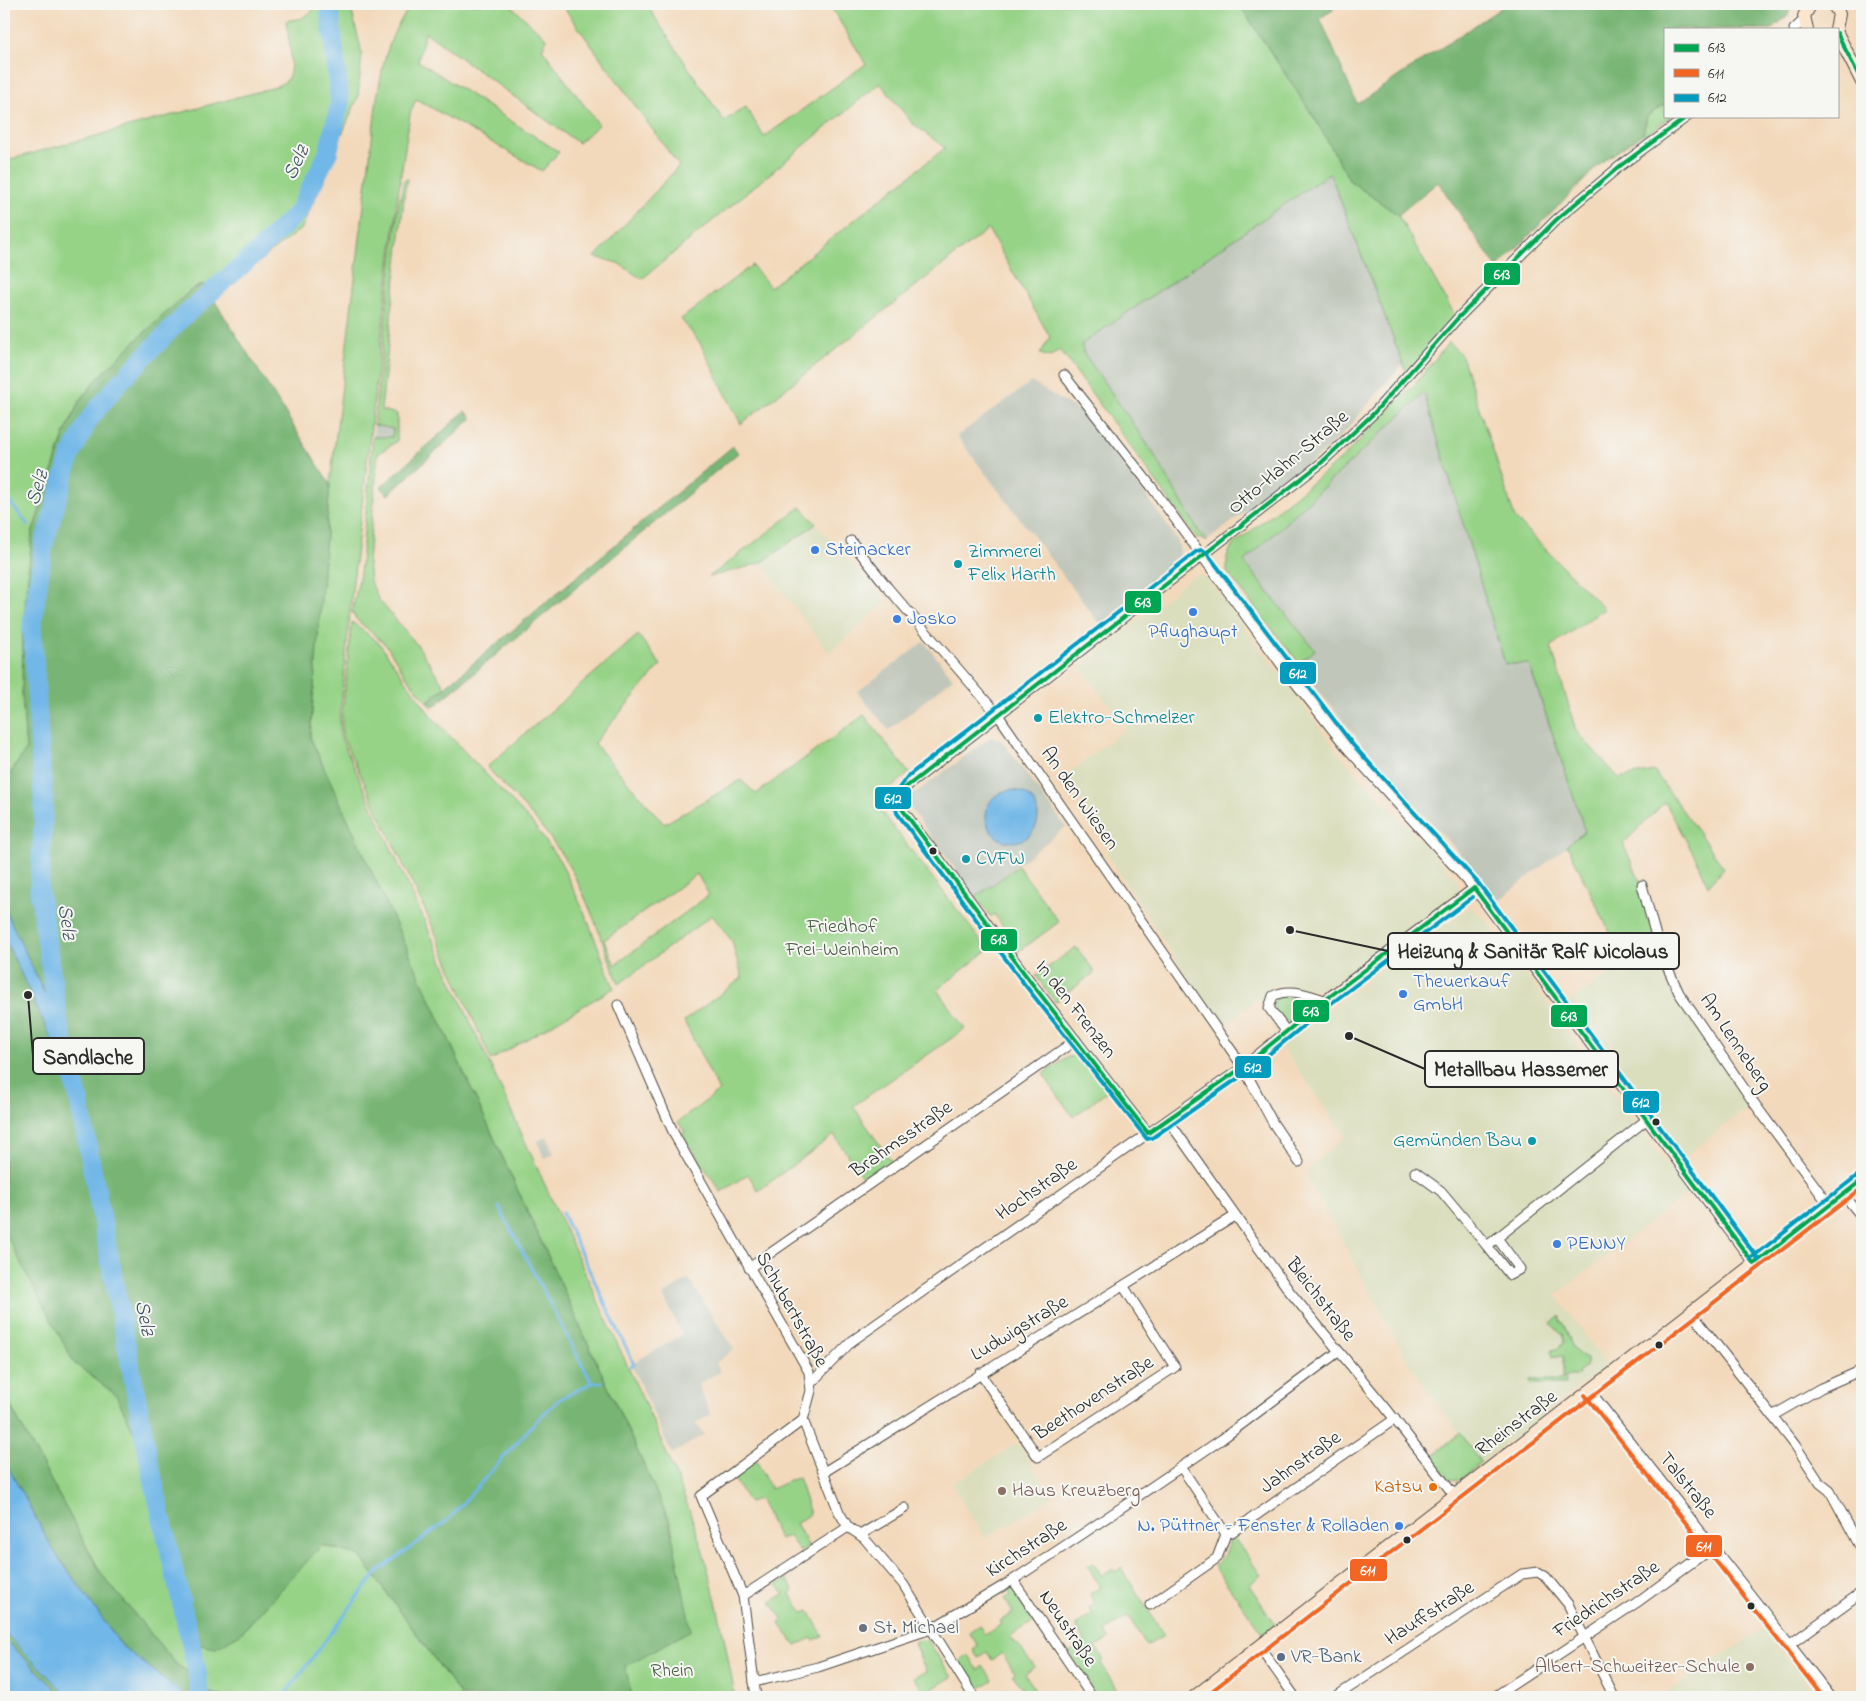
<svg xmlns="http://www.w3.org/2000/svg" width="1866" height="1701" viewBox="0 0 1866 1701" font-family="'Indie Flower',sans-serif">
<rect width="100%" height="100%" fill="#f6f6f2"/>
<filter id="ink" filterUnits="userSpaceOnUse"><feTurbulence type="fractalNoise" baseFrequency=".02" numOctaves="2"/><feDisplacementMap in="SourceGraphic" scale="10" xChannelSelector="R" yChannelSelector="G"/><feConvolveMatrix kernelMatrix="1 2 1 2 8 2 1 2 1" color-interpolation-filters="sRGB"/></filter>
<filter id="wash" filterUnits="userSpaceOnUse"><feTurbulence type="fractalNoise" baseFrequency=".0096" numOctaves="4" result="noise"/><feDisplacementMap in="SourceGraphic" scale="20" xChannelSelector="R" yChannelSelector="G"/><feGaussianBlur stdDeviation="1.12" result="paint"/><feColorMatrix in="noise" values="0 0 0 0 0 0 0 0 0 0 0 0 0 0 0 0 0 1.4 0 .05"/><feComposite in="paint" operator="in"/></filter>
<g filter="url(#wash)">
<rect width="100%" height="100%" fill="#f3d9bb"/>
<g fill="#dadebd">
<polygon points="816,524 887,601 829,653 761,563"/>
<polygon points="1193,576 1204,576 1210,582 1341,756 1454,876 1459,888 1454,895 1326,989 1302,989 1280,984 1272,986 1261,1001 1254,1001 1224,1026 1188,977 1106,853 1112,848 1107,838 1064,777 1127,728 1080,667"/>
<polygon points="1473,908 1485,919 1687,1193 1556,1295 1607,1365 1481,1463 1412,1368 1305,1173 1346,1136 1281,1046 1388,965 1403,957 1467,909"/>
<polygon points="1656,937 1667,966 1754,1103 1684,1157 1569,1002 1625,963"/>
<polygon points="1018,1443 1052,1497 985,1539 952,1484"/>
<polygon points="1763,1628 1818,1697 1662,1697"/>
</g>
<g fill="#c0c6ba">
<polygon points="1330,173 1404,362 1343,434 1321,454 1207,541 1200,533 1152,451 1083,352 1082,344"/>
<polygon points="1031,382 1091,418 1178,541 1181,561 1102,627 957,436"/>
<polygon points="1424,393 1505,663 1529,664 1586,831 1497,902 1464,858 1395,784 1299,667 1299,663 1315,649 1244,562"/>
<polygon points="374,425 393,429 392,437 373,437"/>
<polygon points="924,642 953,678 889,730 857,692"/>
<polygon points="991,737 1001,740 1066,827 976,897 908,805 911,796"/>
<polygon points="547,1137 554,1154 544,1158 537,1141"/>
<polygon points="689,1279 734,1349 716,1363 720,1372 698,1384 711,1415 696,1423 704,1435 672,1454 631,1364 682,1335 663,1295"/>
</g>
<g fill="#96d387" stroke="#607f59" fill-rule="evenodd">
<path d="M337 4H350L362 53 358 97 302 228 248 270 210 293 204 284 191 290 96 380 79 402 64 435 32 534 23 634 22 695 26 750 12 771 145 1455 150 1466 240 1634 321 1545 360 1556 462 1697H226L199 1690 197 1671 193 1675 176 1664 102 1575 4 1394V161L275 87C279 85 283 83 286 81 296 70 288 35 286 21L302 18 313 11V8Z"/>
<path d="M412 4H509L547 39 542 49 599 125 578 143 425 32 418 61 559 152 542 171 416 99 410 114 397 203 352 591 340 715V736L655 1426C666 1452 677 1478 687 1504 710 1566 724 1632 735 1697H632L625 1666 673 1533 669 1520 310 737 330 484 377 98C384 60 388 35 412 4Z"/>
<polygon points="563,4 646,4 724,121 746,107 764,137 866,64 829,4 1239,4 1315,119 1350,181 1398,215 1457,319 1407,374 1330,173 1082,344 1083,352 1152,451 1200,533 1207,541 1197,538 1066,358 1059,350 1050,357 1040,354 1050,337 988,229 741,424 700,343 681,319 752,265 770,287 945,148 912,123 880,83 642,279 618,263 595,257 679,166 562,5"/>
<polygon points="1665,104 1665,116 1671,116 1647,134 1643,134 1647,116"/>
<polygon points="408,179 405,189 381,410 397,414 397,441 378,454 368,561 370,581 379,600 418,646 445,687 427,702 406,676 386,645 357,620 352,612 360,574 373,437 392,437 393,429 374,425 397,215 404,180"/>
<polygon points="1449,342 1462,356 1515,518 1604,609 1551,646 1576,731 1619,778 1654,771 1724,868 1708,886 1700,866 1665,802 1623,844 1642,885 1656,937 1625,963 1567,845 1585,831 1529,664 1505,664 1424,393 1244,562 1315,650 1299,663 1227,572 1227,556 1232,546 1339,461 1414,385"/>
<polygon points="801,507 816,524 761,563 709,577"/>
<polygon points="352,622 379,643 431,716 533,824 560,861 586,916 614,988 491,1060 432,925 342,736 342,715"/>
<path d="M638 635 661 665 594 743 664 824 741 780 756 794 864 715 909 773 874 802 988 950 937 990 965 1029 853 1106 893 1164 866 1183 834 1135 758 1191 748 1174 721 1192 682 1134 685 1132 678 1122 719 1091 684 1021 742 978 732 941 712 915 619 984C602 942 588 896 564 858 543 824 514 797 487 767ZM697 874 709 895 615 965 604 940Z"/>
<polygon points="1018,866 1059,922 1018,952 1002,931 1005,929 994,914 991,917 976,897"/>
<polygon points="1076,947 1095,972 1055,1002 1036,976"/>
<polygon points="1285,996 1308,998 1313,1004 1289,1024 1275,1010 1273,1004 1278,998"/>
<polygon points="1079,1055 1108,1091 1073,1117 1043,1074 1068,1057"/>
<path d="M1560 1315V1321C1570 1330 1568 1345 1577 1353 1579 1355 1584 1356 1587 1358 1588 1365 1585 1370 1578 1372L1579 1376H1565L1566 1384H1530V1380H1563V1356H1553L1551 1350 1557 1349 1564 1343 1563 1333 1561 1334 1551 1323Z"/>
<polygon points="1460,1432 1481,1463 1458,1481 1450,1480 1432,1457"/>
<polygon points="756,1460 771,1489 798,1477 810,1514 796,1523 809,1547 800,1552 789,1536 780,1540 759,1498 749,1503 733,1477"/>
<polygon points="1232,1535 1261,1575 1249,1585 1275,1624 1263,1634 1214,1566 1225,1555"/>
<polygon points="1093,1563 1102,1576 1113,1569 1115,1572 1121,1568 1164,1635 1147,1646 1128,1616 1105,1631 1109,1639 1096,1647 1104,1660 1101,1663 1119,1694 1114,1697 1097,1697 1069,1652 1084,1642 1076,1625 1093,1613 1089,1608 1095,1604 1090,1594 1100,1587 1088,1566"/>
<polygon points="787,1579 794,1591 790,1594 803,1613 809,1611 823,1636 814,1640 812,1638 796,1645 779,1623 783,1620 771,1602 784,1594 777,1585"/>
<polygon points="1011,1585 1035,1621 1010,1636 1035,1667 1025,1674 1040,1697 1020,1697 1026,1693 1012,1674 1014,1672 1002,1653 992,1660 987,1652 978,1658 973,1650 978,1646 969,1632 979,1625 985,1635 1002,1624 1000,1621 1013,1613 1005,1599 1011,1595 1006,1588"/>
<polygon points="921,1640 928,1641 952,1677 925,1693 914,1678 926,1671 914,1643"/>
<polygon points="968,1655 978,1670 983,1666 993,1680 977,1690 959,1661"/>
</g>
<g fill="#78b574" stroke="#527050">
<polygon points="1239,4 1332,4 1333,10 1320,18 1357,104 1507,4 1791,4 1788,16 1771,29 1665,29 1665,104 1647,116 1643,134 1603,161 1497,268 1438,182 1398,215 1350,181 1315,119"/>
<polygon points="204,284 330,484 310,737 669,1520 691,1630 625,1666 632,1697 462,1697 360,1556 322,1545 240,1634 216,1648 200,1645 183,1610 150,1466 116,1395 74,1363 4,1231 4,937 77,1091 59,1024 4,907 4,782 26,750 22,695 23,634 32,534 64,435 79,402 96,380 132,344 191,290"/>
<polygon points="465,411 472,418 388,495 381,487"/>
<polygon points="733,446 738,453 432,708 427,702"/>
<polygon points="4,1394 102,1575 176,1664 193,1675 192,1691 183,1694 122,1646 54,1551 4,1460"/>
<polygon points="4,1632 65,1693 61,1695 4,1638"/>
<polygon points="199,1690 226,1697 200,1697"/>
</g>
<g fill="#71b7e8" stroke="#4e718a">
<circle cx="1012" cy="816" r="26"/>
<polygon points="4,907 59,1024 78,1096 4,937"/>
<polygon points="4,1460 54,1551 122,1646 187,1697 4,1697 4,1638 61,1694 65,1693 4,1632"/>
</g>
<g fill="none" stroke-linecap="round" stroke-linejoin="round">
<g stroke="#71b7e8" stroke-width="3">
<polyline points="4,495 29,526"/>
<polyline points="37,536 44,544"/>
<polyline points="562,1213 634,1364 631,1366"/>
<polyline points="592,1383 602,1382"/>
<polyline points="283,1697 366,1586 380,1570 448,1520 536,1421 560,1399 592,1383 499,1207"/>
</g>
<polyline stroke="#71b7e8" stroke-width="19" points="200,1697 197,1671 150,1466 78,1096 59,1024 39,890 44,808 32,626 44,544 70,457 90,418 118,384 184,316 256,253 299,211 328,153 340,103 329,4"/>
</g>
</g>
<g filter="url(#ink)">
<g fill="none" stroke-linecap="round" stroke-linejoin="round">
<g stroke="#494541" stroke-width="11">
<g id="street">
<polyline points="1794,29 1804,20"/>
<polyline points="1064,375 1151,486 1286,671 1348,749 1474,888 1754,1264"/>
<polyline points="851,541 888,588 998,715 1243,1067 1273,1123 1299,1162"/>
<polyline points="1642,885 1660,951 1679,993 1754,1103 1829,1205"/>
<polyline points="618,1005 674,1134 809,1372 811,1391 803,1420 839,1512 848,1527 864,1538 903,1584 974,1697"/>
<path d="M1286 1031 1269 1008 1273 996C1289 987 1308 995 1325 1000"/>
<polyline points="1168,1120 1290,1292 1385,1407 1454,1495"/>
<polyline points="1148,1133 1030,981 902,809 899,800 901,791 1320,464 1373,414 1457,319 1556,220 1620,166 1688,116"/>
<polyline points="1415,1172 1441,1191 1487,1246 1646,1120"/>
<polyline points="1844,1195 1862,1217"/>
<polyline points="1487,1246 1510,1275 1520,1269 1497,1238"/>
<polyline points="749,1268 1076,1040"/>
<polyline points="1691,1312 1795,1445 1820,1483 1830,1491 1862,1550"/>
<polyline points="980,1373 1038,1457 1175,1367 1124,1287"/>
<polyline points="812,1382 852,1341 1243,1067 1325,1000 1474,888"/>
<polyline points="1590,1391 1831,1697"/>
<polyline points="1772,1416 1821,1388 1862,1370"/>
<polyline points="1181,1467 1226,1534"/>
<polyline points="824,1472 1235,1216"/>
<polyline points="1226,1534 1232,1532 1395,1419"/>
<polyline points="860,1535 905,1508"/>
<polyline points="1013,1580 1092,1697"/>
<polyline points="743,1596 848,1527"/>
<polyline points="1150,1605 1217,1558 1226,1534"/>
<polyline points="1789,1645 1862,1592"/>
<polyline points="1259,1646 1295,1697"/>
<polyline points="754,1682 818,1667 931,1629 1013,1580 1084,1533 1222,1439 1338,1352"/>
<polyline points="756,1697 743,1596 701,1496 803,1420"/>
<polyline points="1335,1697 1522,1574 1538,1572 1546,1577 1568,1604 1614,1697"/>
<polyline points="1494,1697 1636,1603 1713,1547"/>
</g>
</g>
<g stroke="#494541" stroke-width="14">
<g id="secondary">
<polyline points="1833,4 1839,14 1836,29"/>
<polyline points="1807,29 1804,16 1811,4"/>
<polyline points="1837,33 1862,82"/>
<polyline points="1194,1697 1862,1180"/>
</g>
</g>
<use href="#street" stroke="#fff" stroke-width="9"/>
<use href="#secondary" stroke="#fbe5cf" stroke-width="12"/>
<g stroke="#f6f6f2" stroke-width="8">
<g id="bus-1">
<polyline points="1837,33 1862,82"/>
<polyline points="1474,888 1754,1264"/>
<polyline points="1148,1133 1030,981 902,809 899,800 901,791 1320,464 1373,414 1457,319 1556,220 1620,166 1688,116"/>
<polyline points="1148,1133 1243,1067 1325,1000 1474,888"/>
<polyline points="1754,1264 1862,1180"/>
</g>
</g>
<g stroke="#f6f6f2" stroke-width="8">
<g id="bus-2">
<polyline points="1585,1395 1823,1697"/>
<polyline points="1204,1697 1862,1188"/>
</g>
</g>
<g stroke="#f6f6f2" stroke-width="8">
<g id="bus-3">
<polyline points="1479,884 1759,1260"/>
<polyline points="1473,897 1329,1005 1247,1072 1152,1138 1147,1139 1025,985 897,813 893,796 908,776 1197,551 1202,550 1206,552 1353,745 1479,884"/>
<polyline points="1750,1259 1858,1175"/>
</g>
</g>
<use href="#bus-1" stroke="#00a651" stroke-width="4"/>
<use href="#bus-2" stroke="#f26522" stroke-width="4"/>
<use href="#bus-3" stroke="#049cbe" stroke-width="4"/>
</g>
</g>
<g fill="#3f7fe0" stroke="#f6f6f2" stroke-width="2">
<circle cx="815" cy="550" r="5"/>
<circle cx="1193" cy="612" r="5"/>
<circle cx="897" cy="619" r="5"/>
<circle cx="1403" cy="994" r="5"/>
<circle cx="1557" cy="1244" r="5"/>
<circle cx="1399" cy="1526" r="5"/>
</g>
<g fill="#0f9aa8" stroke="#f6f6f2" stroke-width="2">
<circle cx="958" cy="564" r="5"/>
<circle cx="1038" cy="718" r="5"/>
<circle cx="966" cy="859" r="5"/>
<circle cx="1532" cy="1141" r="5"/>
</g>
<g fill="#2b2b2b" stroke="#f6f6f2" stroke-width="2">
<circle cx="933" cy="851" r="4.5"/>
<circle cx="1656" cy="1122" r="4.5"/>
<circle cx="1659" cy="1345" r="4.5"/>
<circle cx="1407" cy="1540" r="4.5"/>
<circle cx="1751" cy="1606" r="4.5"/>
</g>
<circle fill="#e8710a" stroke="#f6f6f2" stroke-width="2" cx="1433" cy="1487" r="5"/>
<g fill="#8d6e63" stroke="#f6f6f2" stroke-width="2">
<circle cx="1002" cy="1491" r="5"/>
<circle cx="1750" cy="1667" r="5"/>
</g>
<circle fill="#6b7280" stroke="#f6f6f2" stroke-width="2" cx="863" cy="1628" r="5"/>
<circle fill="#5c6f8a" stroke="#f6f6f2" stroke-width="2" cx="1281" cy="1657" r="5"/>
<g text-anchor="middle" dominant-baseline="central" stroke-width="4" stroke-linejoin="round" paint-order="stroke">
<g font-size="20" fill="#2b2b2b" stroke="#f6f6f2">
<text transform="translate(1289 463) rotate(-40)">Otto-Hahn-Straße</text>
<text transform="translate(1079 799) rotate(55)">An den Wiesen</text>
<text transform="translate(1075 1010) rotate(52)">In den Frenzen</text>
<text transform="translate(1735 1043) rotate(56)">Am Lenneberg</text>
<text transform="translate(902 1140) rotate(-35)">Brahmsstraße</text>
<text transform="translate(1037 1190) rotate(-35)">Hochstraße</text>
<text transform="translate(1320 1300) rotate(52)">Bleichstraße</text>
<text transform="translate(791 1310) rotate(61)">Schubertstraße</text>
<text transform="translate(1020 1329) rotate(-31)">Ludwigstraße</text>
<text transform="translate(1094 1399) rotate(-33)">Beethovenstraße</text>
<text transform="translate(1517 1424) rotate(-37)">Rheinstraße</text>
<text transform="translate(1301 1463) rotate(-35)">Jahnstraße</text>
<text transform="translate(1687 1486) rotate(51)">Talstraße</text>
<text transform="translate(1027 1549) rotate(-33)">Kirchstraße</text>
<text transform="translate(1607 1600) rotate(-34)">Friedrichstraße</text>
<text transform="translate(1430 1614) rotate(-33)">Hauffstraße</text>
<text transform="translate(1067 1629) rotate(56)">Neustraße</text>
</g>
<g font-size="20" fill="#366cbe" stroke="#f6f6f2" text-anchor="start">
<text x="825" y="550">Steinacker</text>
<text x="907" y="619">Josko</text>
<text x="1193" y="632" text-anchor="middle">Pflughaupt</text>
<text x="1413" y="982">Theuerkauf<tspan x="1413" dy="23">GmbH</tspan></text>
<text x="1567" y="1244">PENNY</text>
<text x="1389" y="1526" text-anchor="end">N. Püttner - Fenster &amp; Rolladen</text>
</g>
<g font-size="20" fill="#0d838f" stroke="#f6f6f2" text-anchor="start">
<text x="968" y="552">Zimmerei<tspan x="968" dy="23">Felix Harth</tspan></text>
<text x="1048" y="718">Elektro-Schmelzer</text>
<text x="976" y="859">CVFW</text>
<text x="1522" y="1141" text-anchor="end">Gemünden Bau</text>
</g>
<g font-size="20" fill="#4b5d47" stroke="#f6f6f2">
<text x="842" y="927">Friedhof<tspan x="842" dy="23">Frei-Weinheim</tspan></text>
<text x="672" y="1671">Rhein</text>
</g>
<g font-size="20" fill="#c56008" stroke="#f6f6f2" text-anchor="end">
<text x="1423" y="1487">Katsu</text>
</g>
<g font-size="20" fill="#785e54" stroke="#f6f6f2" text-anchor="start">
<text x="1012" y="1491">Haus Kreuzberg</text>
<text x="1740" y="1667" text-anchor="end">Albert-Schweitzer-Schule</text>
</g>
<g font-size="20" fill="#5b616d" stroke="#f6f6f2" text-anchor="start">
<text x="873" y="1628">St. Michael</text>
</g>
<g font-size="20" fill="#4e5e75" stroke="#f6f6f2" text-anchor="start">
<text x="1291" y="1657">VR-Bank</text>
</g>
<g font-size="21" font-style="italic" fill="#405564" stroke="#f6f6f2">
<text transform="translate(297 163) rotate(-65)">Selz</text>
<text transform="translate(38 488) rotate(-73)">Selz</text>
<text transform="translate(66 922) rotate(82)">Selz</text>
<text transform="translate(144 1318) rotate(79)">Selz</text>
</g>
</g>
<path fill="none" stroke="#2b2b2b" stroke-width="2" d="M1290 930L1388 951M28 995L33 1056M1349 1036L1425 1069"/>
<g fill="#2b2b2b" stroke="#f6f6f2" stroke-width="2">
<circle cx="1290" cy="930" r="5"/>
<circle cx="28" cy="995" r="5"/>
<circle cx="1349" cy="1036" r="5"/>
</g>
<g fill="#f6f6f2" stroke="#2b2b2b" stroke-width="2">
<rect x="1388" y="933" width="291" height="36" rx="5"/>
<rect x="33" y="1038" width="111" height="36" rx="5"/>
<rect x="1425" y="1051" width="193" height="36" rx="5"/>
</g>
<g font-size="21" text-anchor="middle" font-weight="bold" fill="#2b2b2b">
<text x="1533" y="958">Heizung &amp; Sanitär Ralf Nicolaus</text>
<text x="88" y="1064">Sandlache</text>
<text x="1521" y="1076">Metallbau Hassemer</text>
</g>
<g stroke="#f6f6f2" stroke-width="2">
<rect x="1483" y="262" width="38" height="24" rx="5" fill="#00a651"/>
<rect x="1124" y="590" width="38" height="24" rx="5" fill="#00a651"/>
<rect x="1279" y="661" width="38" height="24" rx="5" fill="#049cbe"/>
<rect x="874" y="786" width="38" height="24" rx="5" fill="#049cbe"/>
<rect x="980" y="928" width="38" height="24" rx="5" fill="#00a651"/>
<rect x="1292" y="999" width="38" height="24" rx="5" fill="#00a651"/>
<rect x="1550" y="1004" width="38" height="24" rx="5" fill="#00a651"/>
<rect x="1234" y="1055" width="38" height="24" rx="5" fill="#049cbe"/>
<rect x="1622" y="1090" width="38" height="24" rx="5" fill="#049cbe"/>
<rect x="1685" y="1534" width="38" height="24" rx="5" fill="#f26522"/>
<rect x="1349" y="1558" width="39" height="24" rx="5" fill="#f26522"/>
</g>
<g font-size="14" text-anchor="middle" font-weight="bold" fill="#fff">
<text x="1502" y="279">613</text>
<text x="1143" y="607">613</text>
<text x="1298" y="678">612</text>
<text x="893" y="803">612</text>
<text x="999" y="944">613</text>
<text x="1311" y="1016">613</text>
<text x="1569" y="1021">613</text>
<text x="1253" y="1072">612</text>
<text x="1641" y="1107">612</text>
<text x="1704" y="1551">611</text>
<text x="1368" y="1575">611</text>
</g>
<rect width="1866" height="1701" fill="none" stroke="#f6f6f2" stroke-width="20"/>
<rect x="1664" y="28" width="175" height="90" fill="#f6f6f2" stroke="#a5a5a2"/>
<rect x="1674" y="44" width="25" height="8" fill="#00a651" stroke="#a5a5a2"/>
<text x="1708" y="52" font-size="15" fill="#2b2b2b">613</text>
<rect x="1674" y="69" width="25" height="8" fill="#f26522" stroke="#a5a5a2"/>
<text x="1708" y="78" font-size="15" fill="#2b2b2b">611</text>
<rect x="1674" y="94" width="25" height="8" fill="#049cbe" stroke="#a5a5a2"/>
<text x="1708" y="102" font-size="15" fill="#2b2b2b">612</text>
</svg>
